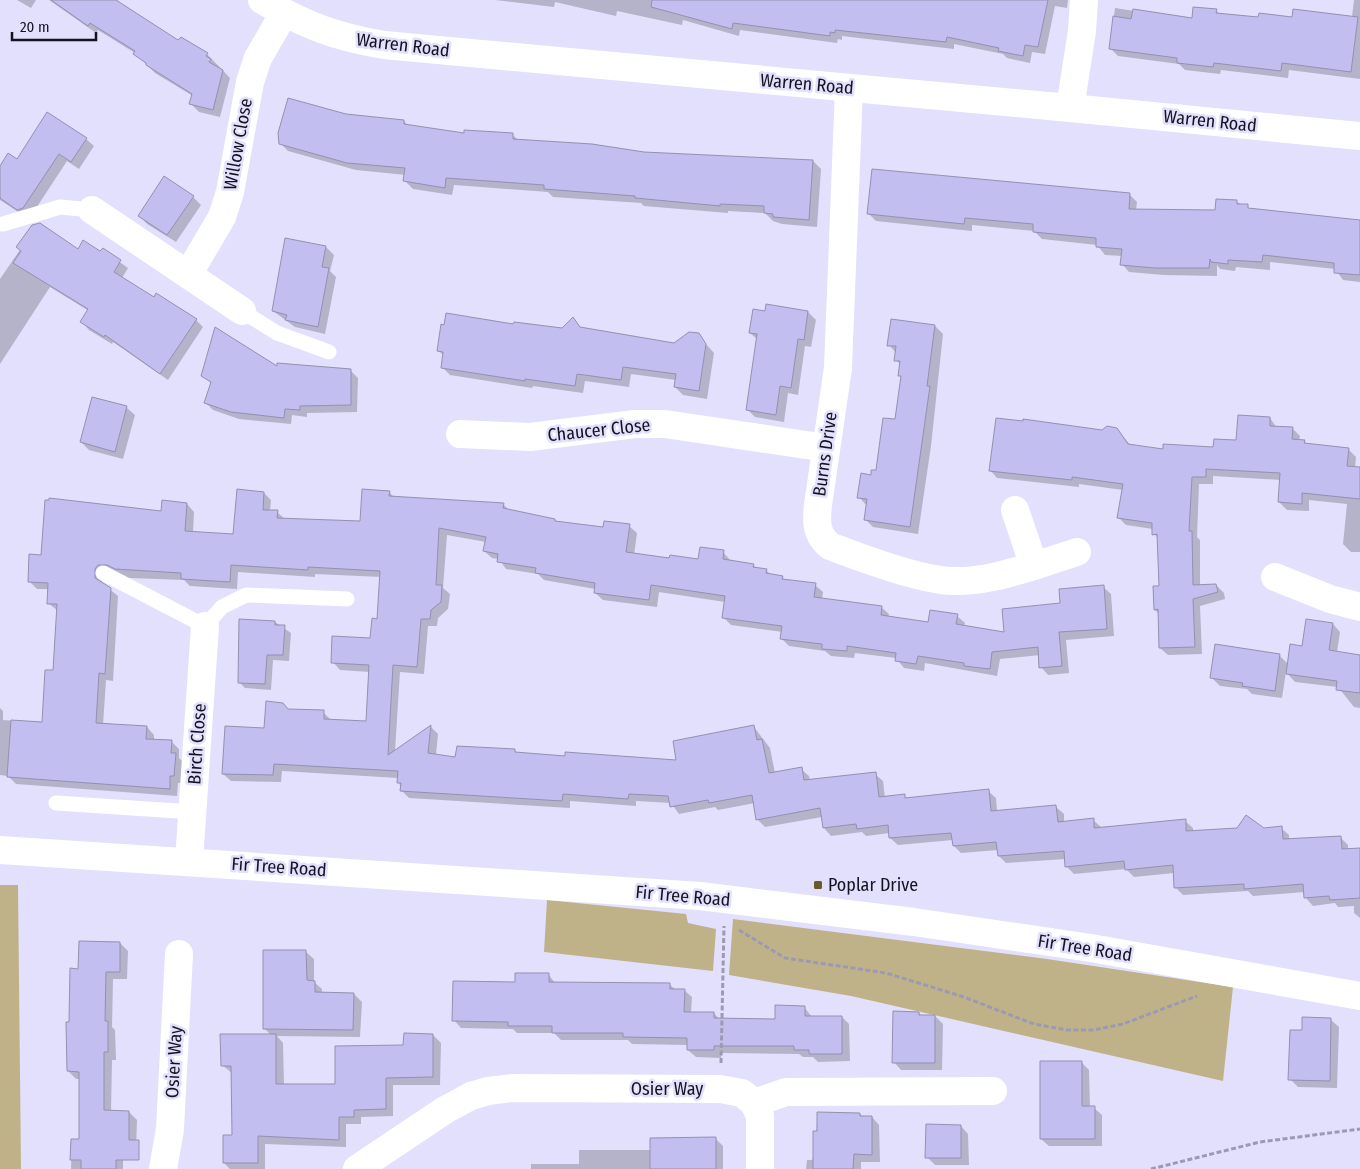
<svg xmlns="http://www.w3.org/2000/svg" width="1360" height="1169" viewBox="0 0 1360 1169" font-family="'Fira Sans Condensed',sans-serif">
<rect width="100%" height="100%" fill="#e2e0fd"/>
<g fill="#bfb289">
<polygon points="0,885 18,885 21,1169 0,1169"/>
<polygon points="547,900 686,914 688,923 716,929 713,971 544,952"/>
<polygon points="733,919 1047,959 1233,987 1223,1081 851,996 729,975"/>
</g>
<g fill="#0003">
<polygon points="17,0 36,0 31,8"/>
<polygon points="49,0 118,0 117,2 179,42 207,54 230,78 220,117 199,112 191,104 193,96 155,73 135,53 98,30 96,33"/>
<polygon points="495,0 1068,0 1067,8 1055,6 1045,54 1032,52 1030,63 1007,58 1003,54 954,44 954,49 842,36 842,40 838,39 837,43 740,30 739,36 683,20 682,25 617,11 616,16 555,2 554,7"/>
<polygon points="1354,0 1360,0 1360,79 1289,70 1288,78 1221,70 1220,74 1185,70 1179,64 1118,56 1110,48 1115,8 1193,20 1216,11 1220,14 1259,18 1352,17"/>
<polygon points="345,116 404,121 408,126 465,135 513,135 518,140 644,153 813,161 821,169 817,227 782,224 773,221 765,213 728,211 728,213 644,206 641,203 553,197 548,192 454,185 452,195 413,189 405,181 406,175 356,170 288,151 280,143"/>
<polygon points="86,139 94,146 79,169 67,161 31,216 26,217 0,200 0,168 17,160"/>
<polygon points="1129,194 1137,202 1136,210 1216,211 1237,202 1252,210 1360,220 1360,282 1343,280 1335,269 1270,262 1270,270 1236,267 1235,271 1220,269 1217,265 1217,276 1164,275 1129,272 1122,264 1122,256 1105,255 1097,245 1042,239 1034,231 972,225 972,231 876,221 868,213"/>
<polygon points="193,197 201,205 176,242 147,224 140,216"/>
<polygon points="37,225 78,250 101,253 103,250 128,268 122,278 154,299 196,320 203,327 168,380 113,342 112,344 89,330 82,322 89,311 50,287 0,364 0,279"/>
<polygon points="326,247 334,255 330,271 336,277 325,334 295,327 273,311"/>
<polygon points="766,312 808,312 816,320 811,347 805,346 798,395 788,393 784,422 755,417 747,409 758,340 750,333"/>
<polygon points="573,319 582,329 675,344 698,335 714,353 707,399 683,395 675,387 676,380 631,374 629,387 585,381 583,393 533,386 532,388 450,375 442,367 444,356 438,350 514,326 562,330"/>
<polygon points="935,326 943,334 931,446 918,534 873,527 865,519 867,506 859,497 877,472 896,420 902,378 899,375 901,365 896,360 896,353 889,345"/>
<polygon points="277,368 351,371 358,378 357,412 307,413 307,417 292,415 291,424 239,419 213,410 206,403 212,384 202,375"/>
<polygon points="93,398 127,408 135,415 123,459 89,450 81,442"/>
<polygon points="1270,418 1277,428 1292,428 1300,436 1299,441 1304,441 1308,445 1348,449 1356,457 1355,468 1360,469 1360,552 1351,552 1343,544 1347,504 1309,500 1309,511 1287,510 1279,502 1281,480 1213,476 1213,484 1199,484 1197,537 1200,540 1200,586 1216,585 1224,593 1225,599 1200,606 1202,654 1168,655 1160,648 1159,614 1155,610 1154,587 1160,587 1159,539 1154,534 1153,529 1126,525 1119,518 1123,490 1079,484 1079,487 997,478 990,470 1102,432 1117,429 1131,446 1164,451 1215,448 1237,441"/>
<polygon points="389,492 394,497 503,504 509,510 555,520 557,523 604,529 629,526 637,533 634,555 700,560 723,552 731,561 753,565 758,569 766,570 771,575 782,577 786,581 815,585 823,592 822,599 881,607 889,614 888,618 929,624 957,616 965,623 964,627 1006,633 1061,604 1103,587 1111,594 1114,636 1066,640 1069,673 1048,675 1041,667 1040,655 1000,659 997,676 925,663 924,671 904,668 896,658 855,653 854,658 831,656 825,651 789,646 782,639 783,632 731,625 723,617 725,602 659,592 657,607 603,600 595,593 595,589 544,580 538,574 506,569 499,559 492,558 484,551 486,542 447,535 443,588 450,594 448,609 438,618 437,626 428,626 424,674 400,672 395,751 430,726 438,734 436,755 456,758 515,751 517,753 566,757 678,761 754,727 770,748 775,773 801,769 809,776 810,781 875,774 883,781 885,798 904,796 908,799 988,791 996,798 997,811 1056,807 1064,814 1064,823 1093,820 1101,827 1185,821 1193,828 1193,832 1281,828 1289,835 1289,840 1340,837 1348,845 1348,850 1360,849 1360,918 1354,913 1354,906 1338,907 1335,903 1313,906 1306,898 1305,892 1253,896 1248,891 1183,895 1175,887 1174,873 1134,877 1126,869 1074,874 1066,866 1066,859 1006,863 999,856 998,850 961,853 954,846 953,840 898,845 890,838 890,833 866,836 862,832 831,836 824,828 822,817 765,827 758,820 755,803 718,810 715,807 679,814 671,803 636,801 636,806 570,801 570,808 409,798 401,790 398,778 282,771 281,782 231,781 223,774 265,729 289,710 323,712 331,720 367,723 370,672 340,670 333,662 371,640 378,620 381,577 315,574 315,577 238,572 237,589 190,586 184,580 102,577 102,583 118,596 113,681 106,680 103,725 147,727 154,735 154,741 172,742 179,749 179,758 183,762 182,783 178,783 177,796 16,784 8,776 0,775 0,708 3,711 3,720 43,723 54,671 58,611 48,603 49,589 37,589 29,581 42,556 187,504 194,512 193,533 234,536 264,493 271,500 270,511 277,512 286,520 361,522"/>
<polygon points="275,622 291,633 289,661 273,660 271,690 245,688 239,682"/>
<polygon points="1333,624 1340,632 1337,652 1360,656 1360,708 1354,707 1338,687 1295,682 1286,672 1282,698 1252,694 1247,689 1220,686 1212,678 1279,655 1289,665 1303,648"/>
<polygon points="120,943 128,951 127,979 113,979 112,1027 115,1030 116,1060 112,1060 111,1112 129,1112 137,1120 136,1151 123,1151 123,1169 71,1169 72,1140 80,1140 81,1079 76,1079 68,1071 70,1023 79,970"/>
<polygon points="306,952 314,959 314,982 322,989 322,994 354,994 362,1002 360,1037 277,1036 283,1043 284,1085 337,1085 405,1047 433,1035 441,1043 440,1085 393,1085 393,1116 361,1117 361,1124 346,1124 346,1147 265,1144 265,1169 230,1169 224,1163 233,1137 232,1073 222,1065 271,1035 264,1028"/>
<polygon points="548,974 556,984 669,984 676,990 684,990 692,997 691,1013 714,1013 720,1020 776,1020 804,1007 812,1017 842,1017 849,1024 850,1061 818,1062 813,1057 803,1057 799,1054 721,1053 721,1058 696,1057 688,1050 688,1045 632,1044 628,1040 561,1040 554,1033 517,1033 513,1029 461,1028 454,1020 517,983"/>
<polygon points="919,1013 922,1016 935,1016 943,1024 942,1070 901,1070 894,1062"/>
<polygon points="1331,1020 1339,1027 1337,1088 1298,1087 1290,1079 1303,1031"/>
<polygon points="1081,1062 1089,1070 1090,1108 1094,1108 1102,1115 1102,1146 1049,1146 1041,1139"/>
<polygon points="818,1113 860,1114 863,1117 872,1117 879,1125 880,1162 861,1162 861,1169 806,1169 807,1160 812,1160 814,1155"/>
<polygon points="961,1126 968,1134 969,1165 935,1165 927,1157"/>
<polygon points="715,1138 723,1146 723,1169 531,1169 531,1164 579,1164 579,1150 651,1150"/>
</g>
<g fill="#c2beef" stroke="#9390b2">
<polygon points="51,0 116,0 178,40 181,37 208,53 206,56 211,59 209,62 223,70 213,110 189,104 192,94 146,65 146,63 133,54 135,51 90,23 88,26"/>
<polygon points="652,0 1048,0 1038,47 1025,45 1023,56 998,51 999,48 947,37 946,42 835,30 835,33 830,32 830,36 733,23 732,29 651,7"/>
<polygon points="1193,7 1217,9 1216,13 1258,17 1259,13 1292,17 1293,9 1358,17 1351,72 1282,63 1281,71 1214,63 1213,67 1177,63 1177,58 1109,49 1113,16 1131,19 1133,9 1192,18"/>
<polygon points="288,98 346,114 404,120 404,124 464,133 464,130 513,133 513,139 592,144 644,152 813,160 809,220 773,217 773,214 764,213 764,206 720,204 720,206 635,198 635,196 544,189 544,185 446,178 445,188 403,181 405,168 347,163 279,144 278,133"/>
<polygon points="47,112 87,138 71,162 59,154 23,208 17,210 0,198 0,166 8,153 17,159"/>
<polygon points="872,169 1130,193 1129,209 1215,210 1216,199 1237,200 1237,204 1248,204 1248,208 1360,220 1360,275 1334,273 1334,263 1263,255 1262,262 1228,260 1228,264 1211,262 1210,259 1209,268 1155,268 1120,265 1122,249 1096,247 1096,238 1033,232 1033,224 965,218 964,224 867,214"/>
<polygon points="164,176 194,196 167,235 138,216"/>
<polygon points="40,223 78,249 83,240 100,251 103,248 121,260 114,272 154,297 156,293 197,319 160,374 105,335 104,337 80,322 88,309 13,263 21,251 16,247 32,225"/>
<polygon points="285,238 326,246 322,267 329,268 318,327 285,320 287,315 272,311"/>
<polygon points="766,304 808,311 804,340 798,339 791,388 780,386 776,415 746,410 757,334 749,333 753,309 765,311"/>
<polygon points="446,313 513,324 514,322 562,328 573,317 580,327 674,343 689,332 699,333 706,344 699,391 674,387 676,374 623,367 621,380 577,374 575,386 525,379 525,381 441,368 443,352 437,351 441,324 444,325"/>
<polygon points="891,319 935,325 927,386 930,386 910,527 864,520 867,499 857,498 861,473 871,475 871,470 876,470 883,418 895,419 901,376 898,376 900,361 894,361 896,346 887,346"/>
<polygon points="215,327 277,366 277,363 351,369 351,405 300,406 300,410 285,409 284,418 231,412 204,403 211,382 201,376"/>
<polygon points="92,397 127,406 115,452 80,442"/>
<polygon points="1238,415 1270,417 1270,426 1293,427 1292,439 1305,440 1304,443 1349,448 1347,466 1360,467 1360,499 1302,493 1302,504 1278,502 1280,473 1206,469 1206,477 1192,477 1189,531 1192,531 1193,585 1216,584 1218,592 1193,599 1195,647 1159,648 1158,609 1154,610 1153,586 1159,586 1157,534 1152,535 1152,523 1117,518 1123,484 1072,477 1072,480 989,471 996,418 1023,421 1023,419 1102,430 1107,426 1117,428 1128,444 1163,449 1163,444 1213,447 1214,439 1236,440"/>
<polygon points="237,489 264,492 263,510 278,510 277,518 360,521 362,489 390,491 389,496 504,503 503,508 555,519 555,521 603,527 604,521 630,524 626,552 669,558 670,555 698,559 700,547 724,550 723,559 754,564 753,567 767,569 766,573 783,576 782,579 816,583 814,597 882,606 881,615 928,622 930,610 958,614 956,624 1004,632 1002,609 1060,603 1059,589 1104,585 1107,629 1059,632 1062,666 1039,668 1038,647 992,652 990,669 964,666 964,663 918,656 916,664 895,661 896,653 847,646 847,651 822,649 822,644 780,639 782,626 722,618 725,596 651,585 649,600 594,593 595,583 535,573 536,568 497,562 498,554 483,551 486,537 439,528 436,585 442,585 441,602 431,610 430,619 421,619 417,667 393,665 388,755 431,725 428,753 455,757 457,746 515,749 515,752 565,756 565,752 676,760 673,741 754,725 757,740 762,739 769,773 802,767 804,780 876,772 879,797 905,794 905,798 989,789 991,811 1056,805 1058,822 1094,818 1094,828 1186,819 1186,831 1237,828 1246,815 1264,828 1282,826 1283,839 1341,836 1342,849 1360,848 1360,898 1330,900 1329,896 1304,898 1303,884 1244,889 1244,884 1174,888 1173,865 1125,870 1124,861 1065,867 1064,851 998,856 996,842 953,846 951,833 889,838 888,825 857,829 856,824 823,828 820,808 756,820 752,795 709,803 708,800 670,807 668,796 629,794 628,799 563,794 562,801 400,791 401,783 397,783 398,771 274,764 273,775 222,774 225,726 264,728 266,701 283,703 288,709 324,710 324,719 366,721 369,665 331,663 332,636 370,638 372,618 377,619 380,571 308,567 308,570 231,565 230,582 181,579 181,573 115,569 107,565 98,565 95,569 95,578 111,588 105,674 99,673 96,723 147,726 146,739 172,740 171,753 176,753 174,776 170,776 170,789 7,777 11,720 42,722 45,670 53,670 57,604 47,604 48,583 28,582 29,554 41,555 45,500 49,500 49,498 161,511 162,500 187,503 185,531 233,534"/>
<polygon points="239,619 275,621 275,625 285,625 283,655 267,655 265,684 238,683"/>
<polygon points="1306,619 1333,623 1329,650 1360,655 1360,693 1336,690 1337,681 1286,674 1290,644 1302,646"/>
<polygon points="1215,644 1280,654 1275,691 1242,686 1243,683 1210,678"/>
<polygon points="79,941 120,942 120,972 106,972 105,1021 108,1021 108,1052 104,1052 104,1110 129,1111 129,1140 139,1140 139,1160 116,1160 116,1169 81,1169 81,1160 70,1160 71,1139 79,1139 79,1072 67,1071 66,1022 69,1022 70,968 78,969"/>
<polygon points="263,950 306,950 307,980 315,981 315,992 354,993 353,1030 263,1029"/>
<polygon points="515,973 549,973 549,982 670,983 670,989 685,989 684,1012 714,1012 714,1018 775,1019 775,1005 805,1006 805,1016 842,1016 842,1054 809,1054 809,1050 794,1050 794,1046 714,1046 714,1050 687,1050 687,1038 623,1037 623,1033 552,1033 552,1026 508,1026 508,1022 452,1021 453,981 515,982"/>
<polygon points="893,1011 919,1012 919,1015 935,1015 935,1063 892,1063"/>
<polygon points="1302,1017 1331,1018 1330,1081 1288,1080 1290,1030 1302,1030"/>
<polygon points="404,1033 433,1034 433,1077 386,1078 386,1109 354,1110 354,1117 339,1117 339,1140 258,1136 258,1163 223,1163 223,1135 232,1135 231,1066 221,1066 220,1034 276,1034 276,1084 335,1084 335,1046 403,1045"/>
<polygon points="1040,1061 1082,1061 1082,1106 1095,1106 1095,1139 1040,1139"/>
<polygon points="817,1112 860,1113 860,1116 872,1116 872,1155 854,1154 853,1169 813,1169 813,1131 817,1131"/>
<polygon points="926,1124 961,1125 961,1158 925,1158"/>
<polygon points="716,1137 716,1169 650,1169 650,1138"/>
</g>
<g fill="none" stroke-linecap="round" stroke-linejoin="round">
<g stroke="#9c9ab2" stroke-width="3" stroke-dasharray="5 2.5" stroke-linecap="butt">
<polyline points="739,930 785,958 886,973 961,996 1034,1024 1067,1030 1093,1030 1123,1024 1197,996"/>
<polyline points="721,1063 724,926"/>
<polyline points="1151,1169 1260,1142 1360,1129"/>
</g>
<g stroke="#fff" stroke-width="15">
<polyline points="3,224 60,207 92,210"/>
<polyline points="242,311 277,333 329,352"/>
<polyline points="103,573 205,626 222,607 246,595 347,599"/>
<polyline points="56,803 193,812"/>
</g>
<g stroke="#fff" stroke-width="28">
<path d="M262 0C304 25 336 37 384 45L1070 108 1360 136"/>
<path d="M849 88 838 368 818 505C816 522 816 535 830 546 861 558 919 580 952 581 980 582 1007 574 1034 566L1015 510"/>
<polyline points="1070,108 1082,31 1084,0"/>
<polyline points="92,210 242,311"/>
<polyline points="189,273 222,217 230,192 250,82 258,58 284,13"/>
<polyline points="460,434 530,437 635,424 665,424 826,448"/>
<polyline points="1034,566 1077,552"/>
<polyline points="1275,577 1330,599 1360,607"/>
<polyline points="189,861 205,626"/>
<polyline points="754,1103 760,1116 760,1169"/>
<polyline points="163,1169 170,1129 179,954"/>
<polyline points="357,1169 445,1110 471,1096 488,1091 512,1088 720,1089 742,1093 754,1103 786,1092 993,1091"/>
</g>
<polyline stroke="#fff" stroke-width="28" points="0,850 700,896 914,922 1091,948 1360,996"/>
</g>
<rect fill="#695a27" stroke="#e2e0fd" stroke-width="2" x="813" y="880" width="10" height="10" rx="2.5"/>
<g text-anchor="middle" dominant-baseline="central" stroke-width="5" stroke-linejoin="round" paint-order="stroke">
<g font-size="18" fill="#14131f" stroke="#e2e0fd">
<text transform="translate(403 45) rotate(7)">Warren Road</text>
<text transform="translate(807 84) rotate(5)">Warren Road</text>
<text transform="translate(1210 121) rotate(6)">Warren Road</text>
<text transform="translate(238 144) rotate(-80)">Willow Close</text>
<text transform="translate(599 430) rotate(-6)">Chaucer Close</text>
<text transform="translate(825 454) rotate(-82)">Burns Drive</text>
<text transform="translate(197 744) rotate(-86)">Birch Close</text>
<text transform="translate(279 867) rotate(4)">Fir Tree Road</text>
<text transform="translate(683 896) rotate(5)">Fir Tree Road</text>
<text transform="translate(1085 948) rotate(9)">Fir Tree Road</text>
<text transform="translate(174 1062) rotate(-87)">Osier Way</text>
<text x="667" y="1089">Osier Way</text>
</g>
<g font-size="18" fill="#14131f" stroke="#e2e0fd" text-anchor="start">
<text x="828" y="885">Poplar Drive</text>
</g>
</g>
<path d="M12 32v8h84v-8" fill="none" stroke="#14131f" stroke-width="2.5"/>
<text x="20" y="32" font-size="15" fill="#14131f" stroke="#e2e0fd" stroke-width="4" paint-order="stroke">20 m</text>
</svg>
